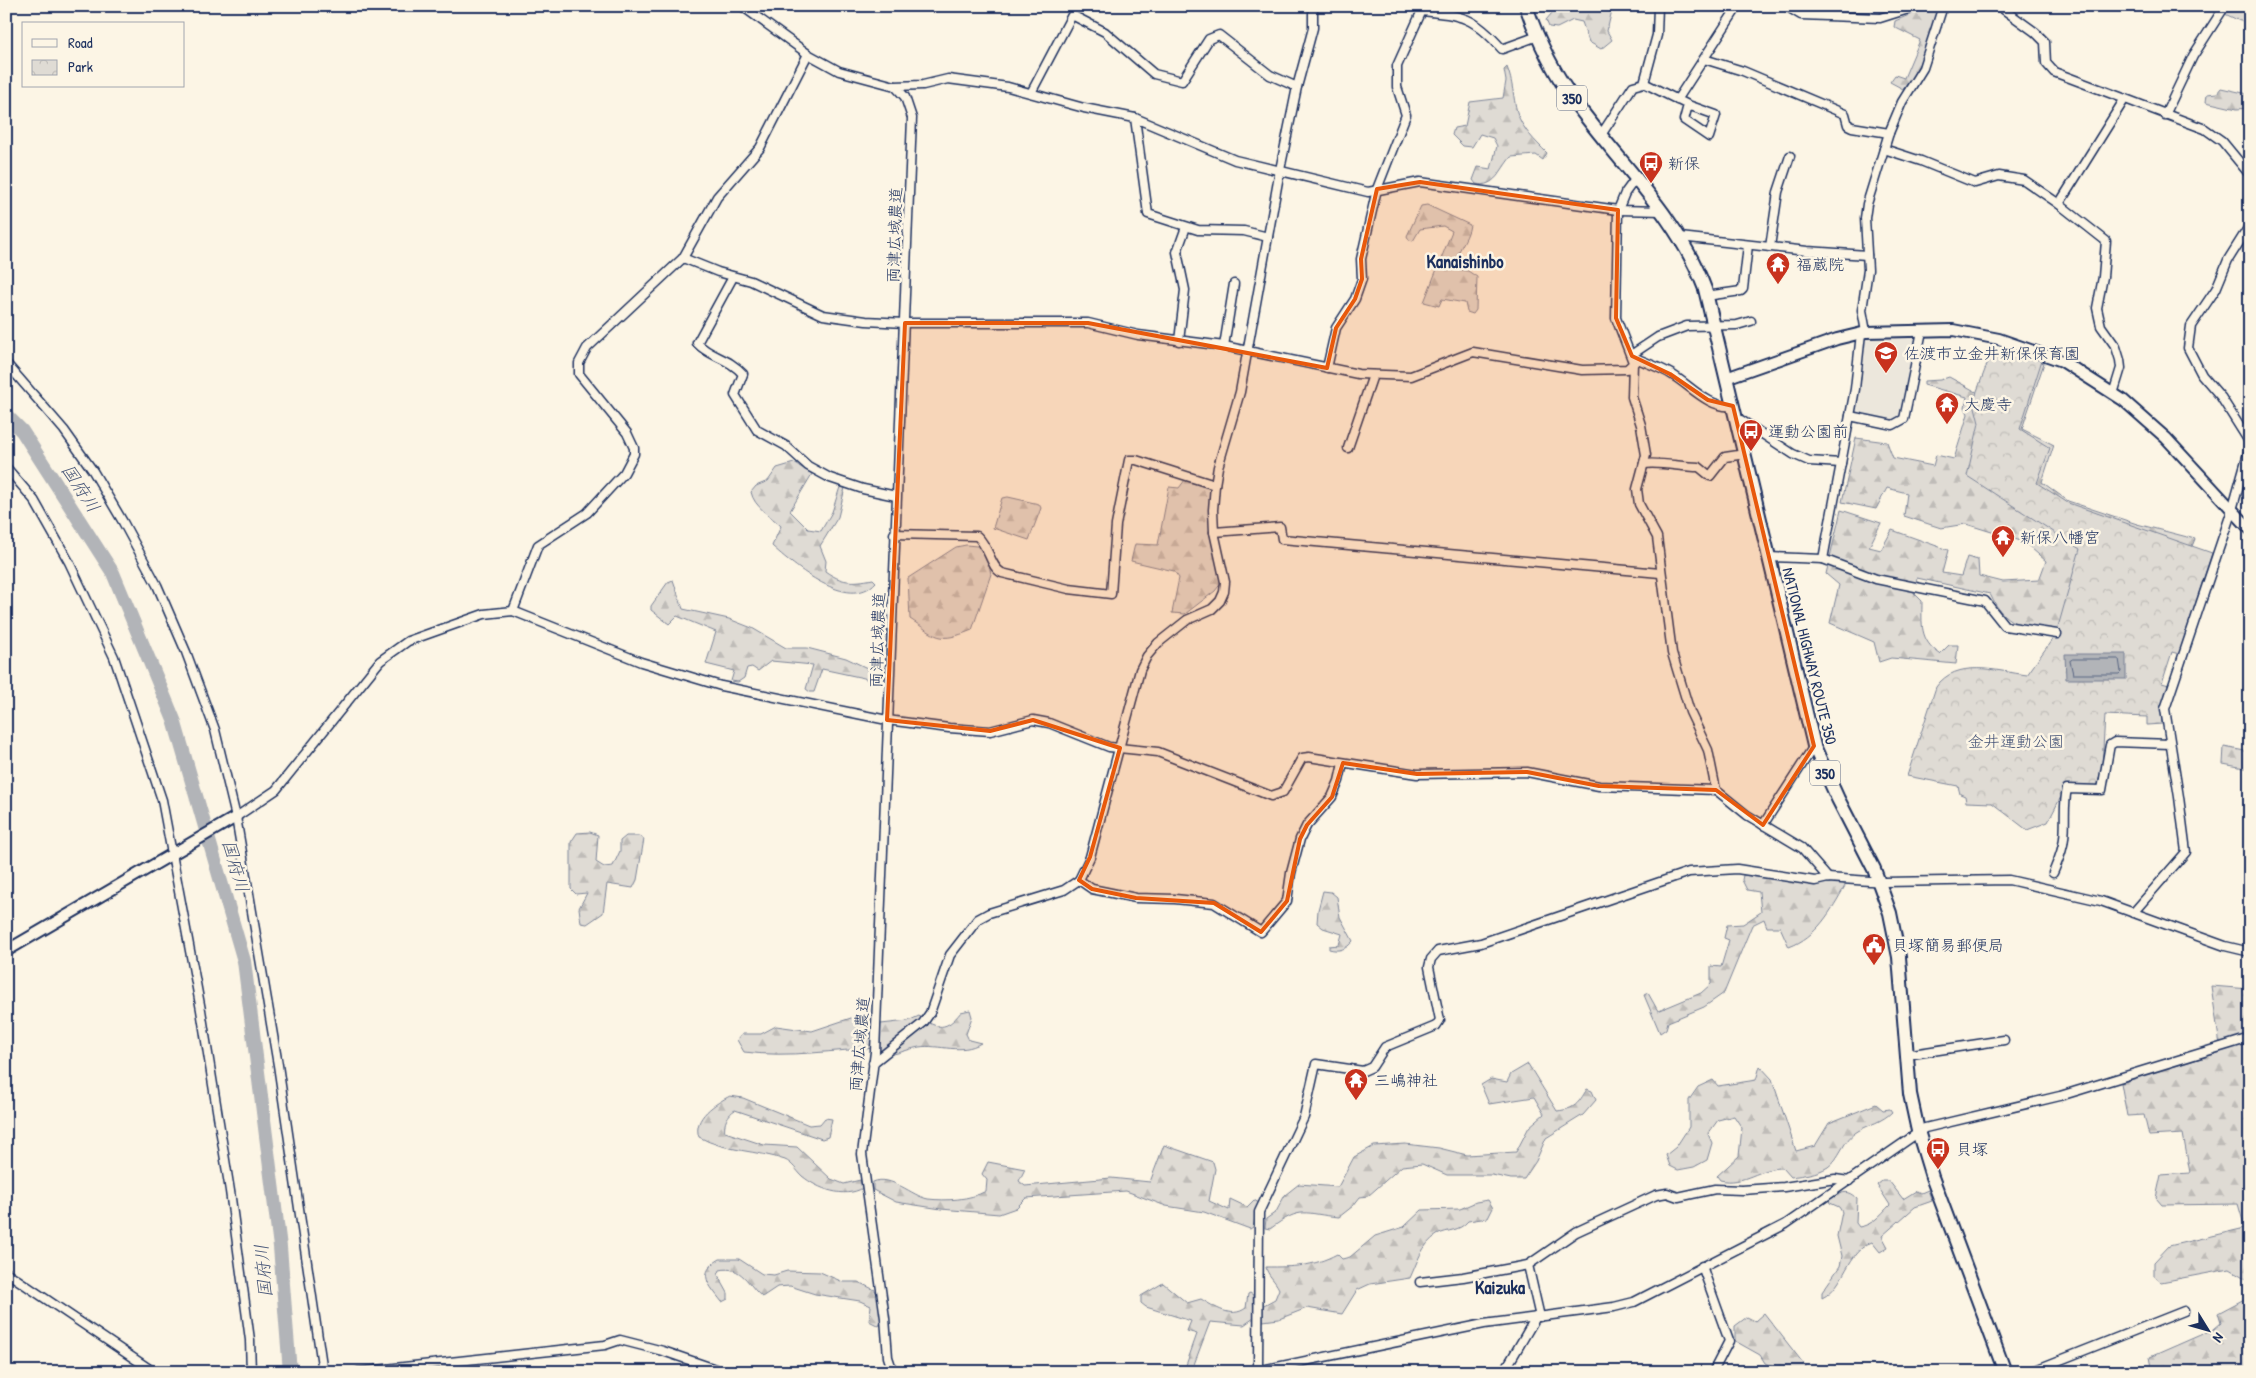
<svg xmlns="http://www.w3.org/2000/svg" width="2256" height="1378" viewBox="0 0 2256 1378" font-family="'Patrick Hand','Klee One',sans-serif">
<defs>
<pattern id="forest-firs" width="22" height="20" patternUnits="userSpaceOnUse" patternTransform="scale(1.25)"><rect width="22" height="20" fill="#dfdbd4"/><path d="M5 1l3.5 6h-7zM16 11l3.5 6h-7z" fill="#bfbcb8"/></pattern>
<pattern id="park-crowns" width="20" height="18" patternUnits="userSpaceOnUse" patternTransform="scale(1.25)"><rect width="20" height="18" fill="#dfdbd4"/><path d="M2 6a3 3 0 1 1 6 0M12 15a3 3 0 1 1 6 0" fill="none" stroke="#bfbcb8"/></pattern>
</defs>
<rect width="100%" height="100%" fill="#fcf5e5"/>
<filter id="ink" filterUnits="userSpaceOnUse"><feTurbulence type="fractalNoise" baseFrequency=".02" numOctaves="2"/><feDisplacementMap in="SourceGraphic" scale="10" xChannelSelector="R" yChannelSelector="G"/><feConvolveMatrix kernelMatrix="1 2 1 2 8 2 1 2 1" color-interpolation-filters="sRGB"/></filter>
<g filter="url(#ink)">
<polygon fill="#ece7dc" points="1921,336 1901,421 1856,412 1862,337"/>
<g fill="url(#forest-firs)" stroke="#7d8599">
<polygon points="1558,6 1611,6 1612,10 1607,31 1612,40 1601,49 1589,42 1582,22 1573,20 1557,28 1549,27 1546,20"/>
<path d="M1930 6H1938C1930 35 1923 67 1903 89L1890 82 1895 75 1904 78 1920 40 1894 27 1895 21Z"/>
<polygon points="2231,6 2250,6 2250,19 2240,21 2225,14"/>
<path d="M1507 67C1513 82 1513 97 1517 112 1522 129 1535 141 1547 153L1543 160 1536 155 1511 157C1500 170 1495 188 1476 184L1473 180 1478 167 1491 169 1497 146 1493 138 1480 134 1472 147 1463 146 1452 135 1454 128 1465 126 1470 102 1503 98 1506 81 1504 70Z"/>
<polygon points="2221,88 2248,94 2250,89 2250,108 2237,109 2206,102 2207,94 2217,93"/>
<path d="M1427 205 1470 225C1468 241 1454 252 1455 269L1468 271 1477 277 1476 310 1473 314 1467 312 1465 303 1442 299 1439 306 1424 302 1452 231 1443 226 1420 229 1413 241 1409 240 1407 236 1421 206Z"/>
<path d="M2007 351 2044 363 2022 429 2054 445 2042 482 2068 501 2137 524 2195 539 2190 551 2063 632C2028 626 2007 631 1990 594L1917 578 1914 593 1922 601C1922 624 1919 640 1940 654L1949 645H1958L1956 664 1891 658 1879 662 1874 642 1830 623 1839 585 1826 574 1841 510 1881 523 1869 547 1881 550 1892 530 1948 550 1942 573 1961 576 1967 557 1978 560 1979 576 2003 582 2039 580 2046 561 2024 542 1966 524 1941 528 1904 516 1907 493 1887 488 1876 509 1842 502 1856 438 1887 442 1893 458 1933 466 1936 455 1954 459 1968 414 1965 407 1967 397 1924 385V381L1940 380 1949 377 1984 396 2018 447Z"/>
<path d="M794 463 812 474 790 511 808 529 821 531 832 512 840 487 845 488 838 517 820 546 826 561 825 571C842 583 852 583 873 579L876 582C849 613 793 565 772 546L781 526C771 516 754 507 751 492L756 486 768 481 777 468Z"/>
<path d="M1185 480 1211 489C1208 521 1215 551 1222 582L1215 591 1185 614 1172 613 1179 578 1174 571 1131 561 1135 544 1158 545 1169 487 1179 488Z"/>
<polygon points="1008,497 1039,504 1041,508 1029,540 993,528 1002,498"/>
<path d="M966 545 977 546 987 557 991 574 972 630C938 644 938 637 910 619L908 578 956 547Z"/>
<polygon points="673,580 683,609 729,619 752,628 786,648 807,648 846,658 865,667 875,675 876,684 864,678 822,669 814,692 810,692 806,689 813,665 771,661 758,671 752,667 747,668 744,678 738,682 731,681 734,671 706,664 716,632 677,616 669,624 651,610 651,606 668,582"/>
<polygon points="2224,747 2250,752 2250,769 2223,764"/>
<polygon points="590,832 598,835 596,862 604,867 613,866 620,851 620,841 626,836 640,836 644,839 637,880 633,888 607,884 603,913 587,924 581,923 579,908 587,893 576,894 571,889 571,842 577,833"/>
<path d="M1743 875 1817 885 1829 882 1842 881 1845 886C1831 911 1817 937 1789 947L1780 927H1767L1764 919 1752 925 1724 993 1704 1007 1668 1022 1666 1029 1660 1033 1644 995 1648 993 1658 1011 1701 993 1711 984V966L1721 967 1729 940 1724 938 1727 925 1743 924 1761 912 1759 892 1747 890 1742 880Z"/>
<path d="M1323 891 1331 892 1337 897 1340 917 1353 941C1346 949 1340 952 1329 949V946L1339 945 1342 934 1323 928 1317 923 1318 910Z"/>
<polygon points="2211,986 2250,989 2250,1281 2230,1269 2161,1282 2154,1276 2154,1262 2169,1246 2245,1228 2238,1204 2162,1205 2156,1198 2161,1175 2190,1173 2183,1134 2149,1136 2144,1115 2127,1116 2121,1083 2221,1052"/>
<path d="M970 1010 972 1017 966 1034 969 1040 981 1043C961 1055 940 1044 919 1047 904 1050 893 1057 878 1054V1048C834 1050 789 1058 744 1052L737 1040 742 1034H761L776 1026 812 1031 851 1018 868 1024H881L908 1021 919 1016C938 1030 946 1031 961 1012Z"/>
<path d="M1528 1064 1557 1111C1575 1109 1578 1104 1587 1089L1592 1091 1596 1100 1583 1115 1546 1138 1536 1161 1524 1179H1511L1492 1175H1447L1422 1164 1402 1166 1368 1196 1360 1197 1353 1206 1339 1217C1304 1214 1302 1205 1270 1229L1265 1228 1266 1219 1276 1212 1285 1195 1299 1184 1338 1187 1354 1157 1374 1146 1405 1144 1439 1148 1467 1155 1516 1152 1529 1127 1544 1114 1534 1097 1489 1104 1481 1085 1491 1079 1507 1082 1511 1074Z"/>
<path d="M1760 1066 1772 1079 1796 1151 1815 1146 1829 1123 1876 1104 1883 1110 1890 1109 1892 1112C1882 1122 1870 1124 1858 1131 1843 1139 1840 1159 1828 1167 1817 1174 1803 1175 1791 1177L1783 1168C1760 1167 1744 1186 1720 1180L1717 1176 1739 1156 1742 1128 1734 1116 1718 1120 1708 1134 1712 1143 1707 1160 1694 1167 1678 1170 1670 1166 1666 1155 1676 1147 1689 1127V1100L1698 1087 1713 1080 1718 1086 1756 1080Z"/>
<path d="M730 1096 743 1098 809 1125 820 1124 825 1118 832 1119 828 1137 822 1139 735 1110C728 1114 723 1124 725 1132L764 1145 797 1147 831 1179 844 1184 860 1180 863 1188C844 1199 818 1189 802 1176 797 1171 792 1163 785 1160 757 1150 726 1152 699 1137 692 1118 716 1103 730 1096Z"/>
<path d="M1164 1145 1213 1162 1215 1169 1209 1201 1229 1210 1230 1199 1247 1207 1254 1200 1259 1203 1253 1227 1250 1229 1204 1212 1166 1206 1126 1191 1026 1198 1016 1208 999 1214 941 1209 896 1202 873 1190V1182C891 1174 912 1196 928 1199 946 1201 970 1200 986 1191L987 1180 982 1174 988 1162 1025 1169 1019 1181 1025 1186 1111 1178 1150 1182Z"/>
<path d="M1882 1181H1889L1903 1199 1916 1191 1921 1193 1928 1190 1932 1201 1915 1207 1882 1236 1888 1247 1880 1252 1872 1242C1847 1251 1845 1287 1822 1298V1292L1840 1266 1842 1256 1837 1236 1842 1212 1839 1207 1830 1203 1829 1200C1840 1193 1847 1188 1857 1198L1856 1223 1859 1227C1873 1225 1880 1215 1890 1205L1877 1185Z"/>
<path d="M1488 1200 1493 1208 1488 1218 1468 1221C1459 1232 1448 1229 1437 1235 1422 1244 1417 1263 1410 1278L1370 1284 1357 1290 1342 1314 1307 1308 1279 1319 1263 1321 1262 1306 1275 1299 1279 1289C1275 1280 1267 1275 1266 1267 1292 1267 1313 1267 1337 1254L1342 1259 1350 1257 1375 1236 1404 1227 1422 1210 1460 1209 1476 1202Z"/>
<path d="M720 1259H739L762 1274 774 1275 787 1271 820 1272 843 1282H858L875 1290 879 1298 881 1322 879 1326 869 1321 871 1306 860 1301 815 1294 790 1286 777 1287 762 1297C748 1285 742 1265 720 1270L718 1275 728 1293V1299L722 1302C709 1285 696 1273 720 1259Z"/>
<path d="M1163 1283 1187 1303 1201 1299C1215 1307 1231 1319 1246 1308L1248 1294 1250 1293 1253 1295 1254 1318 1244 1325 1210 1322 1193 1367 1190 1372H1181L1185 1368 1197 1334 1187 1331 1191 1321 1146 1307 1141 1303V1296Z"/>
<polygon points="2250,1296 2250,1372 2153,1372 2150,1357 2214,1329 2221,1323 2218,1313"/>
<polygon points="1764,1313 1810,1372 1782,1372 1765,1363 1760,1355 1735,1341 1735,1326 1747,1317 1755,1321"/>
</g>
<path fill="url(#park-crowns)" stroke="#7d8599" d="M2006 349 2042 360 2020 429 2050 448 2037 483 2068 503 2212 553 2179 654 2172 652 2162 683 2169 685 2161 709 2162 724 2147 725V717L2105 715 2101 784 2098 787 2067 785 2048 822 2027 830 1992 803 1966 802 1965 796 1960 794 1958 786 1907 776 1936 687C1956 658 1997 671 2027 675L2056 634 2080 549 1967 476 1979 423 1974 403 1977 391 1989 359Z"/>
<polygon fill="#b2b4b8" stroke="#767f94" points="2065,654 2126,654 2126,679 2066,679"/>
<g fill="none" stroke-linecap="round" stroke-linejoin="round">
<polygon stroke="#576482" stroke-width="1" points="2073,659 2119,659 2121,672 2119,674 2073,674 2070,661"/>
<polyline stroke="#b2b4b8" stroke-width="14" points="6,415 22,431 113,573 174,720 244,961 280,1247 290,1372"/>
<g stroke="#1b2f5e" stroke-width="11">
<g id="minor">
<polyline points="742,6 808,54 839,71 895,86 905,97 912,118 875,1052 862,1154 885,1318 888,1357 893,1372"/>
<polyline points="1786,6 1801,15 1880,18 1918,6"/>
<polyline points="1999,6 2035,32 2045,42 2046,63 2054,72 2205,129 2222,141 2250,175"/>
<path d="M1421 11C1463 15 1474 17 1502 49L1538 36"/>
<polyline points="1704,59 1743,71 1845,114 1848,125 1852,127 1889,133"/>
<polyline points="1644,83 1688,105 1716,115 1709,137 1684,120 1688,105"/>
<polyline points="895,86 923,85 948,79 1008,87 1084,108 1135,118 1235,160 1368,192 1420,182 1618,210 1663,211"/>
<polyline points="1031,93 1072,15 1105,32 1154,74 1182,81 1209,39 1219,35 1270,75 1297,87"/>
<polyline points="1677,100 1738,6"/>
<polyline points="2165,115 2193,56 2225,6"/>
<polyline points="1135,118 1148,214 1198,230 1244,231 1268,237"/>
<polyline points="1601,135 1633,86 1644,83 1657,35 1658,6"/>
<polyline points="1884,149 1921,161 1975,183 1999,176 2024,180 2059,204 2106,241 2103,277 2097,308 2101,326 2116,347 2120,360 2121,368 2113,394"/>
<polyline points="1636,178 1625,193 1618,210 1616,318 1633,362 1632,397 1641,425 1646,455 1637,489 1639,504 1657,537 1672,653 1690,712 1708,750 1716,790 1747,815 1802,848 1828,878"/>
<polyline points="2059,204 2124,100"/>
<polyline points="2250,225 2228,260 2216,289 2191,326 2188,348 2202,375 2221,397 2250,443"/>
<polyline points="1680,237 1807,251 1867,255"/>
<polyline points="1770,247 1778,192 1790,156"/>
<path d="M683 258 718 272 751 281 823 315 866 321 905 323H1088L1138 335 1224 346 1358 374 1411 376 1473 352 1582 370 1627 369 1638 359C1649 364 1661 368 1671 374 1690 385 1709 409 1733 406"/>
<path d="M733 277 697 343C711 358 728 357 743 374L735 395 757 430 786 446 808 466 830 478 863 489 896 496"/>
<polyline points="1706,296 1741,291 1743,289 1748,245"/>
<polyline points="1866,332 1862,310 1868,270 1865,218 1867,204 1889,133 1902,102 1923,68 1943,6"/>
<polyline points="1179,341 1185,290 1177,252 1186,227"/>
<polyline points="1224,346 1234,284"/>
<polyline points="1631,355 1658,337 1687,326 1737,325 1751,321"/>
<polyline points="6,363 64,430 93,471 123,522 157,585 186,652 215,730 236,817 278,1065 323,1372"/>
<polyline points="1327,368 1336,328 1355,299 1362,279 1361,259 1377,189 1406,115 1397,87 1397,66 1424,6"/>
<polyline points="1850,416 1893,425 1904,419 1922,331"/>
<polyline points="1736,420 1741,420 1793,454 1809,461 1841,463"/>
<polyline points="1348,448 1373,375"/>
<path d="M1644 464C1663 462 1680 467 1699 467L1710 476 1725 457 1745 454"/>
<polyline points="6,467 34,500 69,562 114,657 162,800 201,1010 230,1191 250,1340 251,1372"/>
<polyline points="1214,532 1280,527 1282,539 1660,573"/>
<path d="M894 534 977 536C990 548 990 567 1002 573L1069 589 1111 594 1116 525 1129 460H1136L1215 485"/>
<polyline points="1769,557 1823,559 1876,579 1985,601 2005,626 2057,634"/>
<polyline points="1823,559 1855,389 1861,333"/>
<polyline points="513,611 538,545 587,513 624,473 634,454 634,448 627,433 579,374 579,363 587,348 683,258 717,197 760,148 808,54"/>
<polyline points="236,817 276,790 380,661 408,641 484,614 513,611 641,662 721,686 887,720 949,728 990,731 1033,720 1049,723 1109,747 1158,752 1271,796 1283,792 1302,758 1309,757 1417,774 1527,772 1599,786 1716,790"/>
<polyline points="1763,825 1814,746"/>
<path d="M2053 873C2058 861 2063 851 2064 838 2066 821 2063 806 2067 789L2102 790 2109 750 2110 745 2115 742 2170 744"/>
<polyline points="1079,880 1092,889 1136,898 1175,899 1214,903 1261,932 1287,901 1291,873 1300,839 1307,825 1332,797 1339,781 1343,763"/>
<polyline points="2133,913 2186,852 2179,797 2165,709 2232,510 2250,446"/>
<polyline points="1906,1055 2004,1040"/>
<polyline points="873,1063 923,1023 930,1013 950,955 978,919 989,913 1064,890 1079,880 1090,857 1140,670 1147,656 1158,643 1187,620 1212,609 1220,601 1224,592 1225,582 1214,532 1213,510 1215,485 1218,467 1240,392 1280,170 1297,87 1313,28 1313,6"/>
<polyline points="1528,1265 1576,1232 1656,1195 1667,1193 1678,1197 1715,1189 1742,1190 1784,1187 1835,1179 1849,1181"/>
<polyline points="1702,1266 1729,1341 1713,1372"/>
<polyline points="6,1272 154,1372"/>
<polyline points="1420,1282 1463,1277 1528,1265 1540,1317"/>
<polyline points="1258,1370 1259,1212 1304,1117 1316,1064 1363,1071 1372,1067 1385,1047 1436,1026 1440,1020 1429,967 1431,959 1438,951 1481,943 1689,872 1737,869 1815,881 1828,878 1884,882 2009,880 2101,901 2225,946 2250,952"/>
<polyline points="358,1372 605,1345 620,1340 663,1351 724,1372"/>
<polyline points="1252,1372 1484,1324 1614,1307 1634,1302 1786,1224 1925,1128 2060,1096 2250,1038"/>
<polyline points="1504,1372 1536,1317"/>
<polyline points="2030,1372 2184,1311"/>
</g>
</g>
<g stroke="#1b2f5e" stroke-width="14">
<g id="tertiary">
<polyline points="1726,378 1837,339 1866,332 1953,330 1999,339 2062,361 2123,400 2166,438 2250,529"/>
<polyline points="6,951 236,817"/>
</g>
</g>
<g stroke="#1b2f5e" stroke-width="16">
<path id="trunk" d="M1526 6C1538 41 1555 75 1577 105 1622 166 1678 217 1705 289L1814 746 1838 799 1874 869 1890 913 1899 957 1910 1094 1918 1131 1932 1177 2005 1372"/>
</g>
<use href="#minor" stroke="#fcf5e5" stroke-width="8"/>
<use href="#tertiary" stroke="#fcf5e5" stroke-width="10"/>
<use href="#trunk" stroke="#fcf5e5" stroke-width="12"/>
</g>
</g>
<path fill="#e8590c" fill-opacity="0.2" stroke="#e8590c" stroke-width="4" stroke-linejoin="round" d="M1420 182 1618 210 1616 318 1632 356 1670 374 1708 400 1733 406 1814 746 1763 825 1716 790 1599 786 1527 772 1417 774 1343 763 1332 797 1307 825 1300 839 1287 901 1261 932 1214 903 1136 898 1092 889 1079 880 1090 857 1120 748 1033 720 990 731 887 720 905 323H1088L1327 368 1336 328 1355 299 1362 279 1361 259 1377 189Z"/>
<defs>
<g id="bus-pin" transform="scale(1.25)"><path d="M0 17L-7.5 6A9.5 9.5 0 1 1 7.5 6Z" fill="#c8321e" stroke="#fcf5e5"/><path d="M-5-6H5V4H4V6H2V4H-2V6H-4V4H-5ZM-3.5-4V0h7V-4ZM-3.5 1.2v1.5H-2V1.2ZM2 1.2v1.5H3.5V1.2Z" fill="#fff"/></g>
<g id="temple-pin" transform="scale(1.25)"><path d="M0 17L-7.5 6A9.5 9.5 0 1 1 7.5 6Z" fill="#c8321e" stroke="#fcf5e5"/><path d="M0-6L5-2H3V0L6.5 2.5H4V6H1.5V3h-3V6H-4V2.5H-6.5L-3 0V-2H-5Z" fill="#fff"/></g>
<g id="school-pin" transform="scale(1.25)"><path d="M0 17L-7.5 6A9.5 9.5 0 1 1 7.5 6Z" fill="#c8321e" stroke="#fcf5e5"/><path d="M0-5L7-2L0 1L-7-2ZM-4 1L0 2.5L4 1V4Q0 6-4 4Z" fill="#fff"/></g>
<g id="civic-pin" transform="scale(1.25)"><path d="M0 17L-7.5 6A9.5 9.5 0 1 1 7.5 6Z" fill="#c8321e" stroke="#fcf5e5"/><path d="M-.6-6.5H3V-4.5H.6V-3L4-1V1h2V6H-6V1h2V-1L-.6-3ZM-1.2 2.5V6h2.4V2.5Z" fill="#fff"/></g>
</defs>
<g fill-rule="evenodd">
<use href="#bus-pin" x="1651" y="163"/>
<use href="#temple-pin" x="1778" y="264"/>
<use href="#school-pin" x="1886" y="353"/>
<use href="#temple-pin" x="1947" y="404"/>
<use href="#bus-pin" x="1751" y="431"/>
<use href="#temple-pin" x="2003" y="537"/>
<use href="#civic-pin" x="1874" y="945"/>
<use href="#temple-pin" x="1356" y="1080"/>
<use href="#bus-pin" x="1938" y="1149"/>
</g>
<g text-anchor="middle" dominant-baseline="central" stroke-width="5" stroke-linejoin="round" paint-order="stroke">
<g fill="#fcf5e5" stroke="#5e6a86" stroke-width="1">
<rect x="1557" y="85.5" width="30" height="25" rx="4"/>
<rect x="1810" y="760.5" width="30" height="25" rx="4"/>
</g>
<g font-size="15" font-weight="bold" fill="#1b2f5e">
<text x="1572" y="98">350</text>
<text x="1825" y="773">350</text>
</g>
<g font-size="16" fill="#1b2f5e" stroke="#fcf5e5" text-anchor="start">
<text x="1668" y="163">新保</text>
<text x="1796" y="264">福蔵院</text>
<text x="1904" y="353">佐渡市立金井新保保育園</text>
<text x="1964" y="404">大慶寺</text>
<text x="1768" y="431">運動公園前</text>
<text x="2020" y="537">新保八幡宮</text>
<text x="1892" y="945">貝塚簡易郵便局</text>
<text x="1374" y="1080">三嶋神社</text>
<text x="1956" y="1149">貝塚</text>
</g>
<g font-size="16" fill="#1b2f5e" stroke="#fcf5e5">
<text transform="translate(894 235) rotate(-88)">両津広域農道</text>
<text transform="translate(877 640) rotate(-88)">両津広域農道</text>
<text transform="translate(1810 656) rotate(76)">NATIONAL HIGHWAY ROUTE 350</text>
<text transform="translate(859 1044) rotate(-85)">両津広域農道</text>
</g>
<g font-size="16" fill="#425176" stroke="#fcf5e5">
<text x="2016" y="741">金井運動公園</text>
</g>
<g font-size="18" font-weight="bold" fill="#1b2f5e" stroke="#fcf5e5">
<text x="1465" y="261">Kanaishinbo</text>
<text x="1500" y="1287">Kaizuka</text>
</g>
<g font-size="18" font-style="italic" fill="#485779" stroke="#fcf5e5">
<text transform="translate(81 488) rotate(57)">国府川</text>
<text transform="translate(236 866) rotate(74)">国府川</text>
<text transform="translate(263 1271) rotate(-95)">国府川</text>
</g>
</g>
<rect width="2256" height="1378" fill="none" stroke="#fcf5e5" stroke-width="25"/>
<rect x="12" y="12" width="2231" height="1353" fill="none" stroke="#1b2f5e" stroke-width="2" filter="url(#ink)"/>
<rect x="22" y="22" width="162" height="65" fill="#fcf5e5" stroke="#a2a6af"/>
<rect x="32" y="39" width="25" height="8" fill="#fcf5e5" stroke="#a2a6af"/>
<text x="68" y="48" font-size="15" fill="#1b2f5e">Road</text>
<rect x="32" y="60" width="25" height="15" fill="url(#park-crowns)" stroke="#a2a6af"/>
<text x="68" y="72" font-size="15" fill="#1b2f5e">Park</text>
<g transform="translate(2208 1330) rotate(127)" stroke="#fcf5e5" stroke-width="4" paint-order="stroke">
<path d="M0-4L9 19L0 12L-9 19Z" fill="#1b2f5e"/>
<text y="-8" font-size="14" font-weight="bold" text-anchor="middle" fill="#1b2f5e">N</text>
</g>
</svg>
